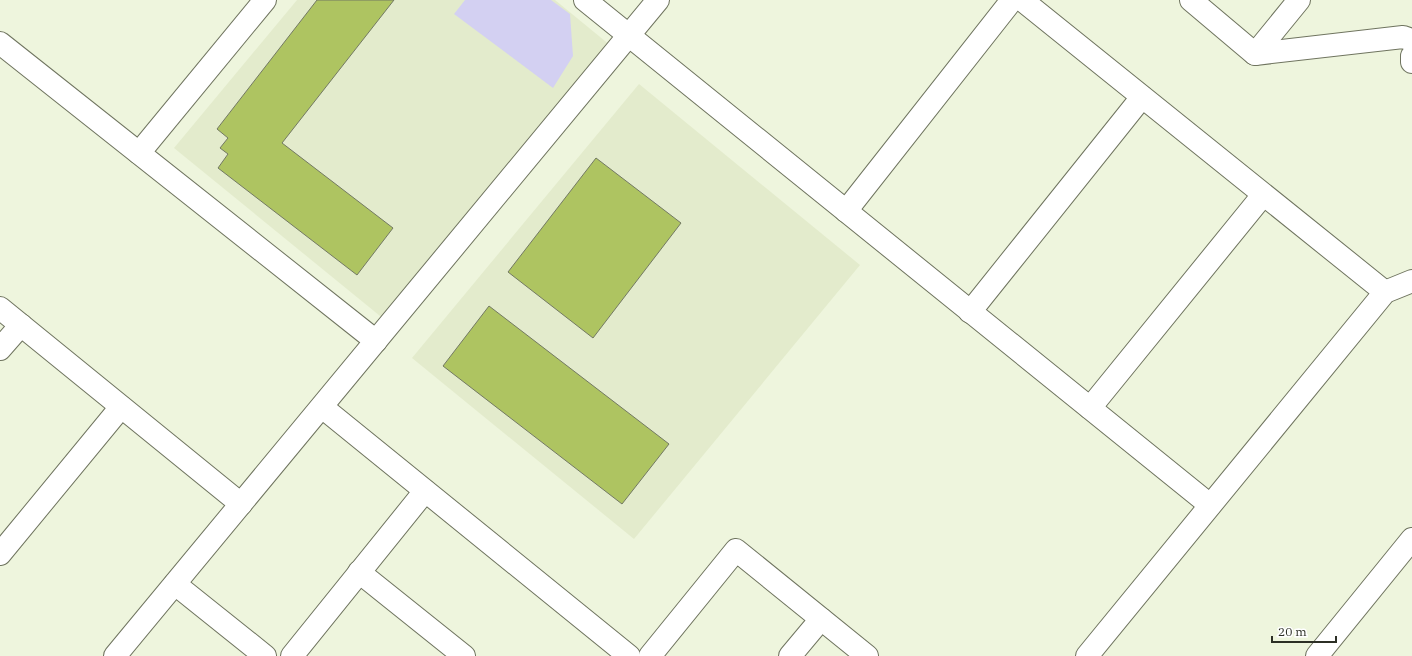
<svg xmlns="http://www.w3.org/2000/svg" width="1412" height="656" viewBox="0 0 1412 656" font-family="'IBM Plex Serif',serif">
<rect width="100%" height="100%" fill="#eef5dd"/>
<g fill="#e3ebcc">
<polygon points="297,0 555,0 622,55 396,329 174,148"/>
<polygon points="639,84 860,265 634,539 412,358"/>
</g>
<polygon fill="#d3d0f2" points="465,0 551,0 570,14 573,56 553,88 454,14"/>
<g fill="#aec461" stroke="#737963">
<polygon points="317,0 394,0 282,143 393,228 357,275 218,168 228,154 220,148 228,138 217,129"/>
<polygon points="596,158 681,223 593,338 508,272"/>
<polygon points="489,306 669,444 622,504 443,366"/>
</g>
<g fill="none" stroke-linecap="round" stroke-linejoin="round">
<g stroke="#6f745f" stroke-width="24">
<g id="minor">
<polyline points="585,0 1210,505"/>
<polyline points="1022,0 1385,292"/>
<polyline points="1191,0 1255,54 1403,37 1412,40"/>
<polyline points="0,43 376,341"/>
<polyline points="1255,54 1299,0"/>
<polyline points="1412,56 1412,62"/>
<polyline points="139,153 265,0"/>
<polyline points="846,211 1012,0"/>
<polyline points="0,308 241,504"/>
<polyline points="970,312 1142,97"/>
<polyline points="0,349 21,325"/>
<polyline points="322,407 629,656"/>
<polyline points="1090,408 1263,195"/>
<polyline points="0,554 121,407"/>
<polyline points="359,572 464,656"/>
<polyline points="175,584 265,656"/>
<polyline points="115,656 658,0"/>
<polyline points="292,656 425,491"/>
<polyline points="650,656 736,550 867,656"/>
<polyline points="790,656 821,619"/>
<polyline points="1087,656 1385,292 1412,281"/>
<polyline points="1317,656 1412,539"/>
</g>
</g>
<use href="#minor" stroke="#fff" stroke-width="22"/>
</g>
<path d="M1272 636v6h64v-6" fill="none" stroke="#2c2f25" stroke-width="2"/>
<text x="1278" y="636" font-size="12" fill="#2c2f25" stroke="#ffffff" stroke-width="3" paint-order="stroke">20 m</text>
</svg>
